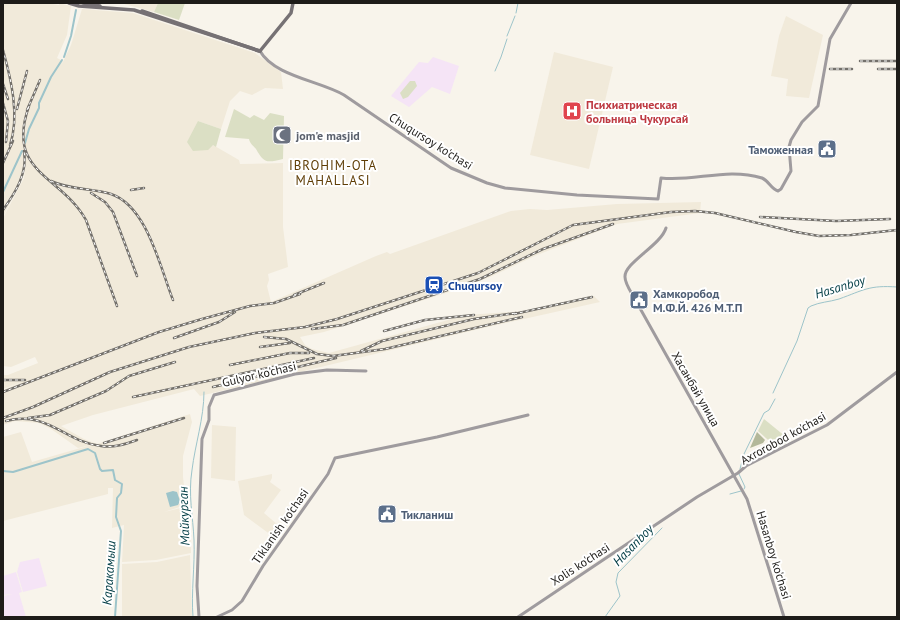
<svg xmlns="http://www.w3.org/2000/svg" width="900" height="620" viewBox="0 0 900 620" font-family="'PT Sans',sans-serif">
<rect width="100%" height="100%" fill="#f8f4eb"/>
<g fill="#f1eada">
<polygon points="3,3 47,3 59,5 59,3 71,6 67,35 57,58 63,61 61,66 71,45 82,9 133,13 255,53 281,72 283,89 265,88 252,95 240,91 230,101 221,129 198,121 213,145 239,160 240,164 283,163 283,227 288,267 268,274 269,280 267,286 271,302 376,256 387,252 390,254 511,211 530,209 547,210 617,204 701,202 700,213 617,224 537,255 490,277 455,290 324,332 300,337 305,345 312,349 329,353 466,315 527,311 594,296 600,302 479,329 200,396 194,389 93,415 61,426 84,439 97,444 190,414 192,422 183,456 183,477 186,505 164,512 189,506 191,553 156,560 122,562 124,525 112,528 113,488 108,488 108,494 3,521 3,437 21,432 32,462 91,445 78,448 51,429 39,423 15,421 3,425 3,390 27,380 3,389 3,375 8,375 38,363 39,365 35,357 11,367 3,366 3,218 24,178 26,159 23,177 3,217"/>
<polygon points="108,3 158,3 154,12 124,4"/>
<polygon points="786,16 823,35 809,98 786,96 788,79 771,76 779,36"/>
<polygon points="554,52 613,67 589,169 530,155"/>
<polygon points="212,425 236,427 235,481 211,478"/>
<polygon points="272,474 272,478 270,482 281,490 264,513 278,525 271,535 244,515 238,481"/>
<polygon points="190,555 192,617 122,617 122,564 157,562"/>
</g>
<g fill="#f5e4f6">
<polygon points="433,57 459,66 450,94 432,87 409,107 391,96 419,62 428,63"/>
<polygon points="39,558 47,586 23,592 17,572 20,562"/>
<polygon points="16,572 22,592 19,593 26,617 3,617 3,596 12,594 3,595 3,576"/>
</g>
<g fill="#dbdfc4">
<polygon points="158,3 185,3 179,20 154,12"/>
<polygon points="410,81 415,81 417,86 408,97 403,99 400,93"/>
<path d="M234 109 250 118 254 115 264 120 270 113 284 116 283 159C266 163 264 163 256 149 253 145 250 144 249 139L225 137Z"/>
<polygon points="198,121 221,129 216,147 213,145 208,150 193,151 187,142"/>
<polygon points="764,419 791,441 777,448 758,431"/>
</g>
<polygon fill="#b3b89a" points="757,432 765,440 763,443 750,448"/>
<polygon fill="#9dc4ca" points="173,491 177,492 180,501 178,505 170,507 166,493"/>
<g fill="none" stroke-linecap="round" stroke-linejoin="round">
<g stroke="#9dc4ca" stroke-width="1">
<polyline points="516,13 518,3"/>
<polyline points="507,36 515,16"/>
<polyline points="495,71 501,57 507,39"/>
<path d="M773 393 797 341 808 308 811 306C820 302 829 302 839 299 864 290 869 285 897 287"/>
<polyline points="740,469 744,454 764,413 769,410 775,399"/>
<polyline points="739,474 745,487 744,489"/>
<polyline points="730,494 741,491"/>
<path d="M193 617C191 592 195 566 194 540 193 516 188 495 192 470 195 445 204 418 204 392"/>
<polyline points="605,617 620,596 616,582 618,573 662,528"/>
</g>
<g stroke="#9dc4ca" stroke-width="2">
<polyline points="64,57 71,36 76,10"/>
<polyline points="25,143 29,129 39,108 39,103 51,77 62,60"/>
<polyline points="3,192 22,151"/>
<polyline points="3,471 13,472 88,449 95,453 100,469 102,471 113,470 115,480 122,484 121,493 117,498 116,517 121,531 115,617"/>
</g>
<g stroke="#9f9b9e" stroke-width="3">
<path d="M260 51C274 76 320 81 344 95L451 168 487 183 505 188 577 195 658 199 661 178C695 182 726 167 762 178 769 181 771 189 778 191L781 189 791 171 789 147 791 140 802 122 818 106 830 39 851 3"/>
<path d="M666 228C661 245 624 263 625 277 625 282 629 289 632 294L747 499 784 617"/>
<polyline points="199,617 197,586 202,439 209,420 209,407 214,395 295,374 327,370 366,371"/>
<polyline points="217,617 232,610 242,601 263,566 328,474 335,458 437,437 528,415"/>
<polyline points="518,617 697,497 738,473 746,466 827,425 897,372"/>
</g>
<g stroke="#767174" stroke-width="3.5">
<polyline points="69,3 79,6 134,10 260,51"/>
<polyline points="83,3 100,6"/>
<polyline points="142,11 259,51"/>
<polyline points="260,51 291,13 293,3"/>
</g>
<g stroke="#73706b" stroke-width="2.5">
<g id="rail">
<path d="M3 50C11 79 20 116 10 145"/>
<polyline points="860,61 897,61"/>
<polyline points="830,69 852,69"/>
<polyline points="878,69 897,69"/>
<polyline points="3,84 8,99"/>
<polyline points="3,103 8,121 6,142"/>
<path d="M29 106C5 173 61 175 86 220L117 306"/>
<polyline points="17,109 27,71"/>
<polyline points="27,110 40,80"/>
<polyline points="3,163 13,141"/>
<path d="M51 181C70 190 92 188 111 194 147 206 160 267 173 300"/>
<polyline points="131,190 144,188"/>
<polyline points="91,193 105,202 113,212 137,276"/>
<path d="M3 210C15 193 28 173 24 151"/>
<polyline points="760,217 836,221 890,219"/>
<polyline points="294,295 324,283"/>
<polyline points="514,314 592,297"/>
<polyline points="312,329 343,325 480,279 543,249 613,224"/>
<polyline points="384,331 425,320 474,315"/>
<polyline points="264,337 286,339 317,354 333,356 385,349 522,317"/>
<polyline points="174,338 219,322 235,312"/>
<polyline points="260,347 290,343"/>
<polyline points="361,351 382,341 474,319 516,313"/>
<polyline points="230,365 290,353 309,353"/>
<polyline points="3,380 25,380"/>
<polyline points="213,387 336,358"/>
<polyline points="3,392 159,332 202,319 250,306 274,303 300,294"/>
<polyline points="133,397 314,358"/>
<polyline points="3,418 33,407 110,372 189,347 255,333 305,327 337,319 478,273 573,225 671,212 695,211 715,213 796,232 819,236 851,235 897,230"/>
<polyline points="28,418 50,415 106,391 129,376 175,362"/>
<path d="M6 421C48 410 64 442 101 446 114 448 126 444 137 440"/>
<polyline points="104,443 184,418"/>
</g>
</g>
<use href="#rail" stroke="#fff" stroke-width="1" stroke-dasharray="3" stroke-linecap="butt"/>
</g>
<defs>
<g id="hospital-square" transform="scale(1)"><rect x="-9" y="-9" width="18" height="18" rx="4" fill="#e0444e" stroke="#fff"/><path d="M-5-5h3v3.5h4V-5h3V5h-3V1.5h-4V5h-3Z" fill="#fff"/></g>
<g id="mosque-square" transform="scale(1)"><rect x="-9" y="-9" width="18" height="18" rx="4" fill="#6b7280" stroke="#fff"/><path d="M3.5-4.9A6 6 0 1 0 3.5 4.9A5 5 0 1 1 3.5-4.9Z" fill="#fff"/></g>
<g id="civic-square" transform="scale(1)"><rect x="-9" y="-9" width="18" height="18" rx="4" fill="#5c6f8a" stroke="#fff"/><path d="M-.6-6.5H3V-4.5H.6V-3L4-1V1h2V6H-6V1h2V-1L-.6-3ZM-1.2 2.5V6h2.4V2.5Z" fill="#fff"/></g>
<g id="station-square" transform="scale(1)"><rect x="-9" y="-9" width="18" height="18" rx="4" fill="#1a4fb4" stroke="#fff"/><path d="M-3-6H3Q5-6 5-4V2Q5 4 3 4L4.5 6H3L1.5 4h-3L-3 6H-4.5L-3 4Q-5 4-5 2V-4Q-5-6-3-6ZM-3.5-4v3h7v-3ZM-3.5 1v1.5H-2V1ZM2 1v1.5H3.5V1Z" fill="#fff"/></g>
</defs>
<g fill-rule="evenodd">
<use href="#hospital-square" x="572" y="111"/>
<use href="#mosque-square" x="282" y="135"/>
<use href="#civic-square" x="827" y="149"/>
<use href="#station-square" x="434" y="285"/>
<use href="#civic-square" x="639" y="300"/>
<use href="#civic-square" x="387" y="514"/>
</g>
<g text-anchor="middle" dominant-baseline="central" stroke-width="4" stroke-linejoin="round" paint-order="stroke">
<g font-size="12" font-weight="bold" fill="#be3a42" stroke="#fff" text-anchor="start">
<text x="586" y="104">Психиатрическая<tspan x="586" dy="14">больница Чукурсай</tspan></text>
</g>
<g font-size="12" font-weight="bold" fill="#5b616d" stroke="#fff" text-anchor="start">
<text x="296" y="135">jom'e masjid</text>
</g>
<g font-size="12" fill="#1e1c19" stroke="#fff">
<text transform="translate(431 141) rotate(32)">Chuqursoy ko'chasi</text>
<text transform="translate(259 374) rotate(-13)">Gulyor ko'chasi</text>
<text transform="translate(696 389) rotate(60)">Хасанбай улица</text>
<text transform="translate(783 438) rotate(-29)">Axrorobod ko'chasi</text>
<text transform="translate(280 526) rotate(-55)">Tiklanish ko'chasi</text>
<text transform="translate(774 555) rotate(73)">Hasanboy ko'chasi</text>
<text transform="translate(580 564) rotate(-33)">Xolis ko'chasi</text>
</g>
<g font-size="12" font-weight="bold" fill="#4e5e75" stroke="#fff" text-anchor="start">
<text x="813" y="149" text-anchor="end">Таможенная</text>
<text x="653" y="293">Хамкоробод<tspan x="653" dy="14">М.Ф.Й. 426 М.Т.П</tspan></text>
<text x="401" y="514">Тикланиш</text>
</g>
<g font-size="12" font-weight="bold" fill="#164399" stroke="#fff" text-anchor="start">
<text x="448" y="285">Chuqursoy</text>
</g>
<g font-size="13" letter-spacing="1" fill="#5f3d05" stroke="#fff">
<text x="333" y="165">IBROHIM-OTA<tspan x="333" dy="15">MAHALLASI</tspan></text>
</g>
<g font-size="13" font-style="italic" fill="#003c44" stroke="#fff">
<text transform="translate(840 287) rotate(-17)">Hasanboy</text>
<text transform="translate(184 516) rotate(-92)">Майкурган</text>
<text transform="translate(633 545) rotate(-46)">Hasanboy</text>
<text transform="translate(109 573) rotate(-86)">Каракамыш</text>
</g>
</g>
<rect width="900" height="620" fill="none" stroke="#1e1c19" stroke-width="8"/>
</svg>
